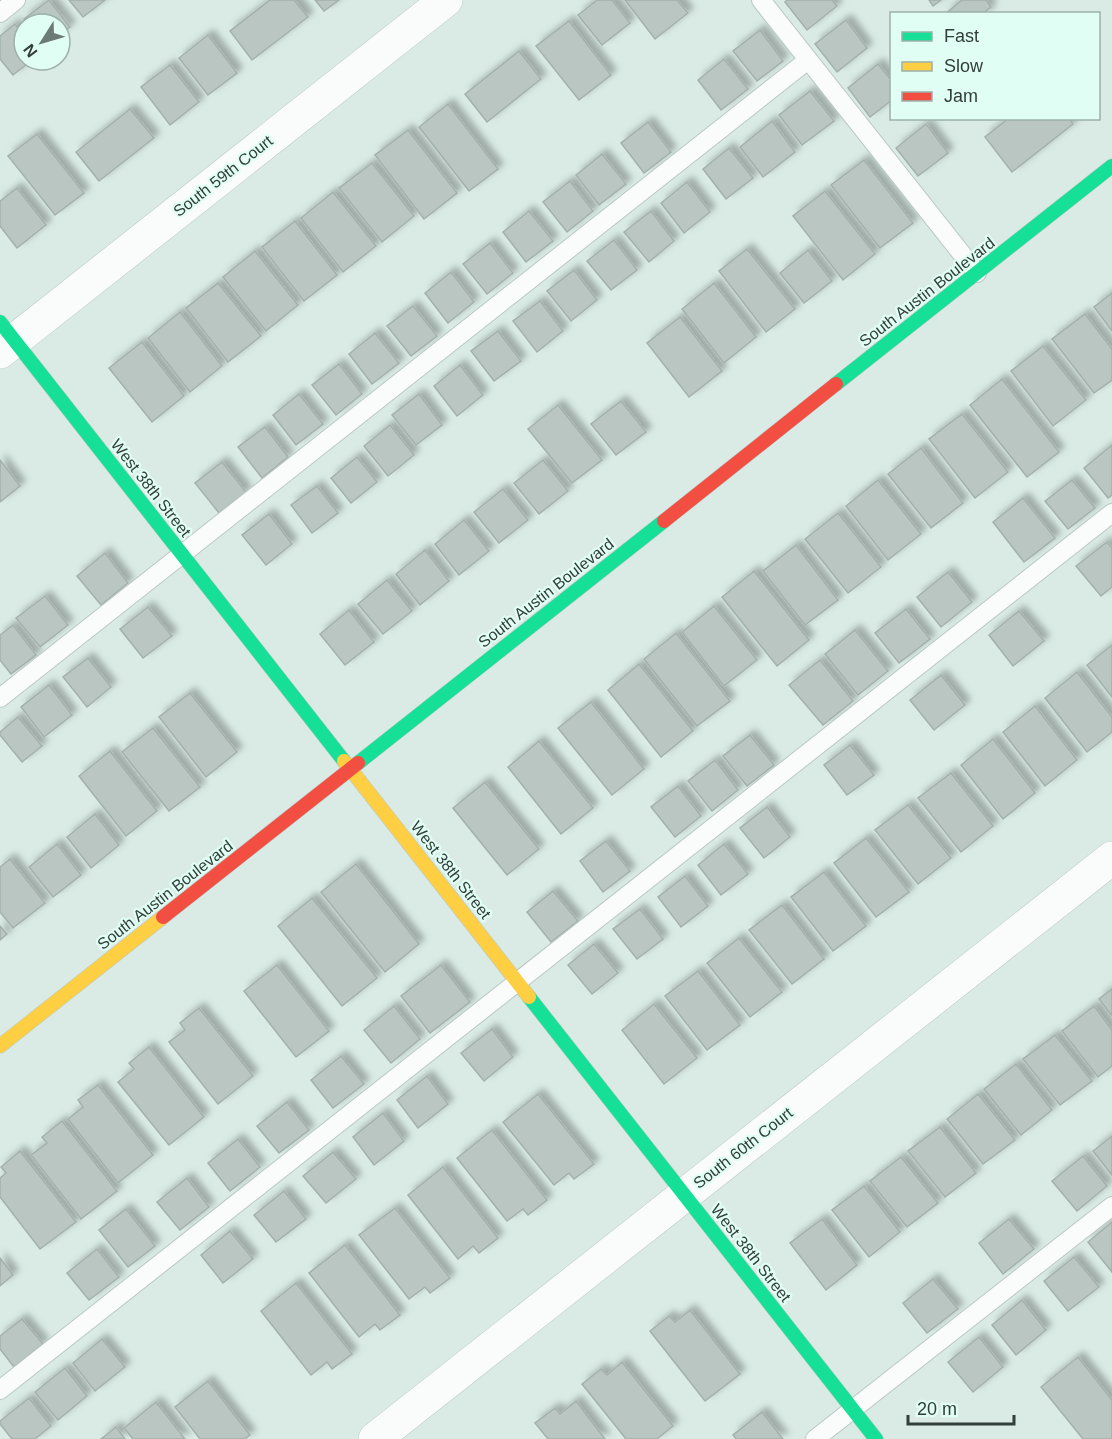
<svg xmlns="http://www.w3.org/2000/svg" width="1112" height="1439" viewBox="0 0 1112 1439" font-family="Arial,sans-serif">
<defs>
<filter id="shadow"><feDropShadow dx="5.5" dy="-5.5" stdDeviation="3" flood-color="#0004"/></filter>
</defs>
<rect width="100%" height="100%" fill="#daebe5"/>
<g fill="#b9c6c1" stroke="#a4b0ac" stroke-width="1.5" filter="url(#shadow)">
<polygon points="49,0 70,27 60,35 60,24 28,24 24,19"/>
<polygon points="69,0 105,0 83,17"/>
<polygon points="270,0 294,0 308,17 252,60 230,31"/>
<polygon points="315,0 339,0 324,11"/>
<polygon points="597,0 612,0 630,23 602,45 578,15"/>
<polygon points="625,0 677,0 688,13 655,39"/>
<polygon points="787,0 832,0 837,6 807,30 785,2"/>
<polygon points="929,0 941,0 933,6"/>
<polygon points="962,0 986,0 991,7 986,11 988,14 945,14"/>
<polygon points="846,20 867,48 837,72 815,44"/>
<polygon points="569,21 611,75 579,100 536,46"/>
<polygon points="15,24 24,35 24,60 32,60 13,75 0,59 0,36"/>
<polygon points="760,30 783,61 757,81 733,51"/>
<polygon points="208,35 237,73 208,95 179,58"/>
<polygon points="519,51 541,79 487,122 465,94"/>
<polygon points="724,59 748,89 721,110 698,80"/>
<polygon points="878,64 892,81 892,100 870,117 848,88"/>
<polygon points="170,65 199,102 170,125 141,87"/>
<polygon points="810,91 834,121 802,145 779,115"/>
<polygon points="448,104 498,169 469,191 419,127"/>
<polygon points="130,109 154,138 99,181 76,152"/>
<polygon points="1009,118 1069,118 1073,124 1012,172 985,137"/>
<polygon points="772,121 795,152 763,177 740,147"/>
<polygon points="648,122 671,152 644,173 621,143"/>
<polygon points="926,124 948,153 918,176 896,148"/>
<polygon points="408,130 457,193 424,219 375,155"/>
<polygon points="37,134 84,193 55,215 8,156"/>
<polygon points="729,148 753,178 726,199 703,169"/>
<polygon points="602,154 626,184 599,205 576,175"/>
<polygon points="864,160 913,223 880,248 831,185"/>
<polygon points="372,163 414,216 382,242 339,188"/>
<polygon points="570,181 593,211 567,232 543,202"/>
<polygon points="687,182 710,212 684,233 661,203"/>
<polygon points="17,188 46,225 17,248 0,226 0,201"/>
<polygon points="825,191 875,254 843,280 793,216"/>
<polygon points="333,192 376,246 343,272 301,218"/>
<polygon points="529,211 553,241 526,262 503,232"/>
<polygon points="651,211 674,241 649,262 624,232"/>
<polygon points="295,221 337,275 304,301 262,247"/>
<polygon points="614,240 637,270 611,290 587,261"/>
<polygon points="490,243 513,273 487,294 463,264"/>
<polygon points="747,249 795,309 766,332 719,271"/>
<polygon points="808,250 832,281 804,303 780,273"/>
<polygon points="255,251 298,305 266,331 223,277"/>
<polygon points="574,270 597,300 571,321 547,291"/>
<polygon points="451,272 474,302 448,323 425,293"/>
<polygon points="218,283 261,336 228,362 186,308"/>
<polygon points="714,283 756,337 724,363 682,309"/>
<polygon points="1112,293 1112,331 1094,307"/>
<polygon points="540,301 563,331 537,352 513,321"/>
<polygon points="413,306 437,336 411,356 387,326"/>
<polygon points="180,312 222,366 190,392 148,338"/>
<polygon points="1085,314 1112,349 1112,380 1094,393 1052,339"/>
<polygon points="680,317 722,371 689,397 647,343"/>
<polygon points="498,331 521,361 494,381 471,351"/>
<polygon points="375,333 399,363 372,384 349,354"/>
<polygon points="142,342 184,396 152,422 109,368"/>
<polygon points="1043,346 1086,400 1053,426 1011,371"/>
<polygon points="339,364 362,394 336,415 312,385"/>
<polygon points="460,365 483,395 457,416 434,386"/>
<polygon points="1002,379 1059,452 1027,477 970,405"/>
<polygon points="299,394 323,424 296,445 273,415"/>
<polygon points="419,394 442,425 416,445 392,415"/>
<polygon points="621,401 646,432 616,455 591,424"/>
<polygon points="558,405 602,460 572,483 528,429"/>
<polygon points="962,414 1008,472 975,498 929,439"/>
<polygon points="390,425 414,455 388,476 364,446"/>
<polygon points="265,427 288,457 262,478 238,447"/>
<polygon points="1112,445 1112,495 1108,498 1084,468"/>
<polygon points="921,448 963,503 931,528 888,474"/>
<polygon points="357,457 377,482 351,503 331,478"/>
<polygon points="0,460 20,486 0,502"/>
<polygon points="543,460 568,491 539,514 514,483"/>
<polygon points="222,462 246,492 219,513 195,483"/>
<polygon points="878,480 921,534 888,560 846,506"/>
<polygon points="1072,480 1095,508 1068,529 1045,501"/>
<polygon points="317,486 338,513 312,533 291,505"/>
<polygon points="503,489 528,520 499,543 474,512"/>
<polygon points="1023,498 1055,538 1024,562 993,522"/>
<polygon points="838,513 881,567 848,593 805,539"/>
<polygon points="269,514 292,544 266,565 242,535"/>
<polygon points="464,520 489,551 459,575 435,544"/>
<polygon points="1107,542 1112,548 1112,587 1101,596 1076,566"/>
<polygon points="796,545 838,600 805,625 763,571"/>
<polygon points="425,550 449,581 420,605 396,574"/>
<polygon points="105,553 128,583 101,605 77,576"/>
<polygon points="754,571 809,640 777,666 722,597"/>
<polygon points="948,572 972,602 941,627 917,597"/>
<polygon points="387,580 412,611 383,634 358,604"/>
<polygon points="45,596 68,625 40,647 16,618"/>
<polygon points="714,606 757,660 724,686 682,632"/>
<polygon points="148,607 172,636 143,658 120,629"/>
<polygon points="906,609 930,639 899,663 875,633"/>
<polygon points="349,610 374,642 345,665 320,634"/>
<polygon points="1019,611 1044,641 1013,666 989,635"/>
<polygon points="13,625 36,655 11,674 0,660 0,635"/>
<polygon points="855,630 888,671 858,695 825,654"/>
<polygon points="676,633 730,701 697,726 644,659"/>
<polygon points="1112,645 1112,697 1087,665"/>
<polygon points="88,658 111,687 87,707 63,677"/>
<polygon points="820,660 853,701 823,725 789,685"/>
<polygon points="639,664 693,731 661,757 608,690"/>
<polygon points="1077,672 1112,717 1112,732 1087,752 1045,698"/>
<polygon points="941,675 965,705 934,730 910,700"/>
<polygon points="49,685 72,715 44,737 21,707"/>
<polygon points="190,693 237,752 206,777 159,717"/>
<polygon points="591,702 644,769 612,795 558,728"/>
<polygon points="1035,706 1077,760 1045,786 1003,732"/>
<polygon points="18,717 42,746 22,762 0,735 0,732"/>
<polygon points="153,728 200,787 169,811 122,752"/>
<polygon points="750,735 774,765 747,786 723,756"/>
<polygon points="993,739 1035,793 1003,819 961,765"/>
<polygon points="539,741 593,808 561,834 508,767"/>
<polygon points="850,745 874,775 847,795 824,765"/>
<polygon points="110,751 157,811 126,836 79,776"/>
<polygon points="715,760 738,790 712,811 688,781"/>
<polygon points="951,773 993,826 961,852 918,798"/>
<polygon points="485,782 539,849 507,875 453,808"/>
<polygon points="678,786 701,816 675,837 651,807"/>
<polygon points="908,805 951,858 918,884 875,830"/>
<polygon points="767,807 790,837 764,858 740,828"/>
<polygon points="95,814 119,845 91,868 67,837"/>
<polygon points="866,838 909,892 876,917 834,863"/>
<polygon points="606,841 630,871 603,892 580,861"/>
<polygon points="57,844 81,875 53,897 29,867"/>
<polygon points="724,844 748,874 721,895 698,865"/>
<polygon points="10,859 45,903 13,928 0,912 0,867"/>
<polygon points="356,864 419,944 385,972 321,892"/>
<polygon points="824,872 866,926 833,951 791,897"/>
<polygon points="685,876 708,906 681,927 658,897"/>
<polygon points="553,891 578,921 551,942 527,912"/>
<polygon points="312,898 377,978 342,1006 278,926"/>
<polygon points="782,905 824,959 792,984 749,930"/>
<polygon points="640,909 663,939 637,959 613,929"/>
<polygon points="0,926 7,934 0,940"/>
<polygon points="739,938 782,992 750,1017 707,963"/>
<polygon points="594,944 618,973 592,994 568,965"/>
<polygon points="277,965 329,1031 296,1057 244,991"/>
<polygon points="441,965 470,1002 430,1033 401,996"/>
<polygon points="698,971 740,1025 707,1050 665,996"/>
<polygon points="1112,989 1112,1016 1099,999"/>
<polygon points="654,1004 697,1058 664,1084 622,1030"/>
<polygon points="394,1006 420,1039 391,1063 364,1030"/>
<polygon points="1094,1006 1112,1030 1112,1066 1098,1077 1062,1031"/>
<polygon points="199,1008 253,1076 218,1104 169,1042 185,1030 180,1023"/>
<polygon points="492,1029 513,1057 484,1081 461,1053"/>
<polygon points="1055,1035 1092,1081 1060,1105 1023,1059"/>
<polygon points="149,1047 204,1117 169,1145 118,1082 134,1069 129,1063"/>
<polygon points="341,1056 364,1084 333,1108 311,1080"/>
<polygon points="1016,1064 1052,1110 1021,1135 984,1089"/>
<polygon points="427,1076 448,1104 418,1128 397,1100"/>
<polygon points="98,1085 153,1155 118,1183 68,1119 83,1107 78,1100"/>
<polygon points="538,1094 594,1164 574,1179 569,1173 554,1185 503,1122"/>
<polygon points="978,1094 1015,1140 983,1164 947,1119"/>
<polygon points="287,1102 309,1130 279,1153 257,1126"/>
<polygon points="383,1113 404,1141 374,1165 353,1137"/>
<polygon points="62,1121 117,1191 81,1219 31,1155 47,1143 42,1137"/>
<polygon points="940,1127 976,1173 945,1197 908,1151"/>
<polygon points="492,1130 547,1200 528,1215 523,1209 507,1221 457,1158"/>
<polygon points="1112,1136 1112,1175 1093,1151"/>
<polygon points="238,1139 260,1167 230,1191 208,1163"/>
<polygon points="20,1151 76,1222 40,1249 0,1197 0,1178 6,1173 1,1167"/>
<polygon points="333,1152 356,1179 326,1203 303,1176"/>
<polygon points="1083,1156 1107,1186 1077,1211 1052,1181"/>
<polygon points="901,1157 938,1203 907,1227 870,1181"/>
<polygon points="443,1167 498,1238 479,1253 473,1246 458,1259 408,1195"/>
<polygon points="187,1178 209,1207 180,1230 157,1202"/>
<polygon points="864,1186 900,1232 869,1257 832,1210"/>
<polygon points="284,1191 306,1219 276,1242 254,1215"/>
<polygon points="395,1208 450,1278 430,1293 425,1287 409,1299 359,1235"/>
<polygon points="126,1209 155,1246 128,1267 99,1230"/>
<polygon points="822,1219 857,1265 826,1290 790,1243"/>
<polygon points="1009,1219 1034,1249 1003,1274 979,1243"/>
<polygon points="1112,1222 1112,1272 1088,1242"/>
<polygon points="230,1231 253,1259 223,1283 201,1255"/>
<polygon points="345,1245 400,1315 380,1330 375,1324 359,1337 309,1273"/>
<polygon points="97,1249 119,1277 89,1300 67,1273"/>
<polygon points="1074,1257 1099,1287 1068,1311 1044,1281"/>
<polygon points="0,1258 13,1275 0,1286"/>
<polygon points="933,1279 958,1309 927,1333 903,1303"/>
<polygon points="296,1283 352,1354 332,1369 327,1362 311,1375 261,1311"/>
<polygon points="1022,1300 1046,1330 1016,1355 992,1325"/>
<polygon points="690,1310 740,1374 705,1401 650,1331 669,1316 675,1322"/>
<polygon points="22,1319 43,1344 14,1367 0,1349 0,1336"/>
<polygon points="979,1337 1003,1367 973,1392 948,1362"/>
<polygon points="102,1339 125,1367 95,1391 73,1363"/>
<polygon points="1078,1357 1112,1400 1112,1439 1083,1439 1041,1387"/>
<polygon points="622,1362 673,1426 657,1439 626,1439 582,1384 601,1369 607,1375"/>
<polygon points="65,1368 87,1396 58,1420 35,1392"/>
<polygon points="208,1381 250,1435 245,1439 200,1439 175,1407"/>
<polygon points="29,1398 51,1426 35,1439 12,1439 0,1424 0,1421"/>
<polygon points="576,1401 605,1439 548,1439 535,1423 555,1408 560,1414"/>
<polygon points="156,1402 185,1439 133,1439 124,1428"/>
<polygon points="762,1412 783,1439 736,1439 733,1435"/>
<polygon points="116,1427 125,1439 101,1439"/>
</g>
<g fill="none" stroke-linecap="round" stroke-linejoin="round">
<g stroke="#bac8c3" stroke-width="20">
<g id="lane">
<polyline points="761,0 977,273"/>
<polyline points="0,13 16,0"/>
<polyline points="0,698 808,60"/>
<polyline points="0,1390 1112,513"/>
<polyline points="815,1439 1112,1206"/>
</g>
</g>
<g stroke="#bac8c3" stroke-width="34">
<g id="street">
<polyline points="0,352 446,0"/>
<polyline points="375,1439 1112,858"/>
</g>
</g>
<g stroke="#bac8c3" stroke-width="15">
<g id="fast">
<polyline points="0,322 344,761"/>
<polyline points="836,384 1112,166"/>
<polyline points="358,763 664,521"/>
<polyline points="529,997 876,1439"/>
</g>
</g>
<g stroke="#bac8c3" stroke-width="15">
<g id="slow">
<polyline points="344,761 529,997"/>
<polyline points="0,1046 163,917"/>
</g>
</g>
<g stroke="#bac8c3" stroke-width="15">
<g id="jam">
<polyline points="664,521 836,384"/>
<polyline points="163,917 358,763"/>
</g>
</g>
<use href="#lane" stroke="#f9fcfb" stroke-width="18"/>
<use href="#street" stroke="#f9fcfb" stroke-width="33"/>
<use href="#fast" stroke="#16e098" stroke-width="14"/>
<use href="#slow" stroke="#ffcf43" stroke-width="14"/>
<use href="#jam" stroke="#f24e42" stroke-width="14"/>
</g>
<g text-anchor="middle" dominant-baseline="central" stroke-width="4.5" stroke-linejoin="round" paint-order="stroke">
<g font-size="16" fill="#323e3a" stroke="#e1fef4">
<text transform="translate(223 176) rotate(-38)">South 59th Court</text>
<text transform="translate(927 292) rotate(-38)">South Austin Boulevard</text>
<text transform="translate(151 488) rotate(52)">West 38th Street</text>
<text transform="translate(546 593) rotate(-38)">South Austin Boulevard</text>
<text transform="translate(451 870) rotate(52)">West 38th Street</text>
<text transform="translate(165 895) rotate(-38)">South Austin Boulevard</text>
<text transform="translate(743 1148) rotate(-38)">South 60th Court</text>
<text transform="translate(751 1253) rotate(52)">West 38th Street</text>
</g>
</g>
<rect x="890" y="12" width="210" height="108" fill="#e1fef4" stroke="#9bb1aa" stroke-width="1.5"/>
<rect x="902" y="32" width="30" height="9" fill="#16e098" stroke="#9bb1aa" stroke-width="1.5"/>
<text x="944" y="42" font-size="18" fill="#323e3a">Fast</text>
<rect x="902" y="62" width="30" height="9" fill="#ffcf43" stroke="#9bb1aa" stroke-width="1.5"/>
<text x="944" y="72" font-size="18" fill="#323e3a">Slow</text>
<rect x="902" y="92" width="30" height="9" fill="#f24e42" stroke="#9bb1aa" stroke-width="1.5"/>
<text x="944" y="102" font-size="18" fill="#323e3a">Jam</text>
<g transform="translate(42 42) rotate(233)"><circle r="28" fill="#e1fef4" stroke="#9bb1aa" stroke-width="1.5"/>
<path d="M0-4.5L10 22L0 15L-10 22Z" fill="#6d7b76"/>
<text y="-9" font-size="16" font-weight="bold" text-anchor="middle" fill="#323e3a">N</text>
</g>
<path d="M908 1415v9h106v-9" fill="none" stroke="#323e3a" stroke-width="3"/>
<text x="917" y="1415" font-size="18" fill="#323e3a" stroke="#e1fef4" stroke-width="4.5" paint-order="stroke">20 m</text>
</svg>
